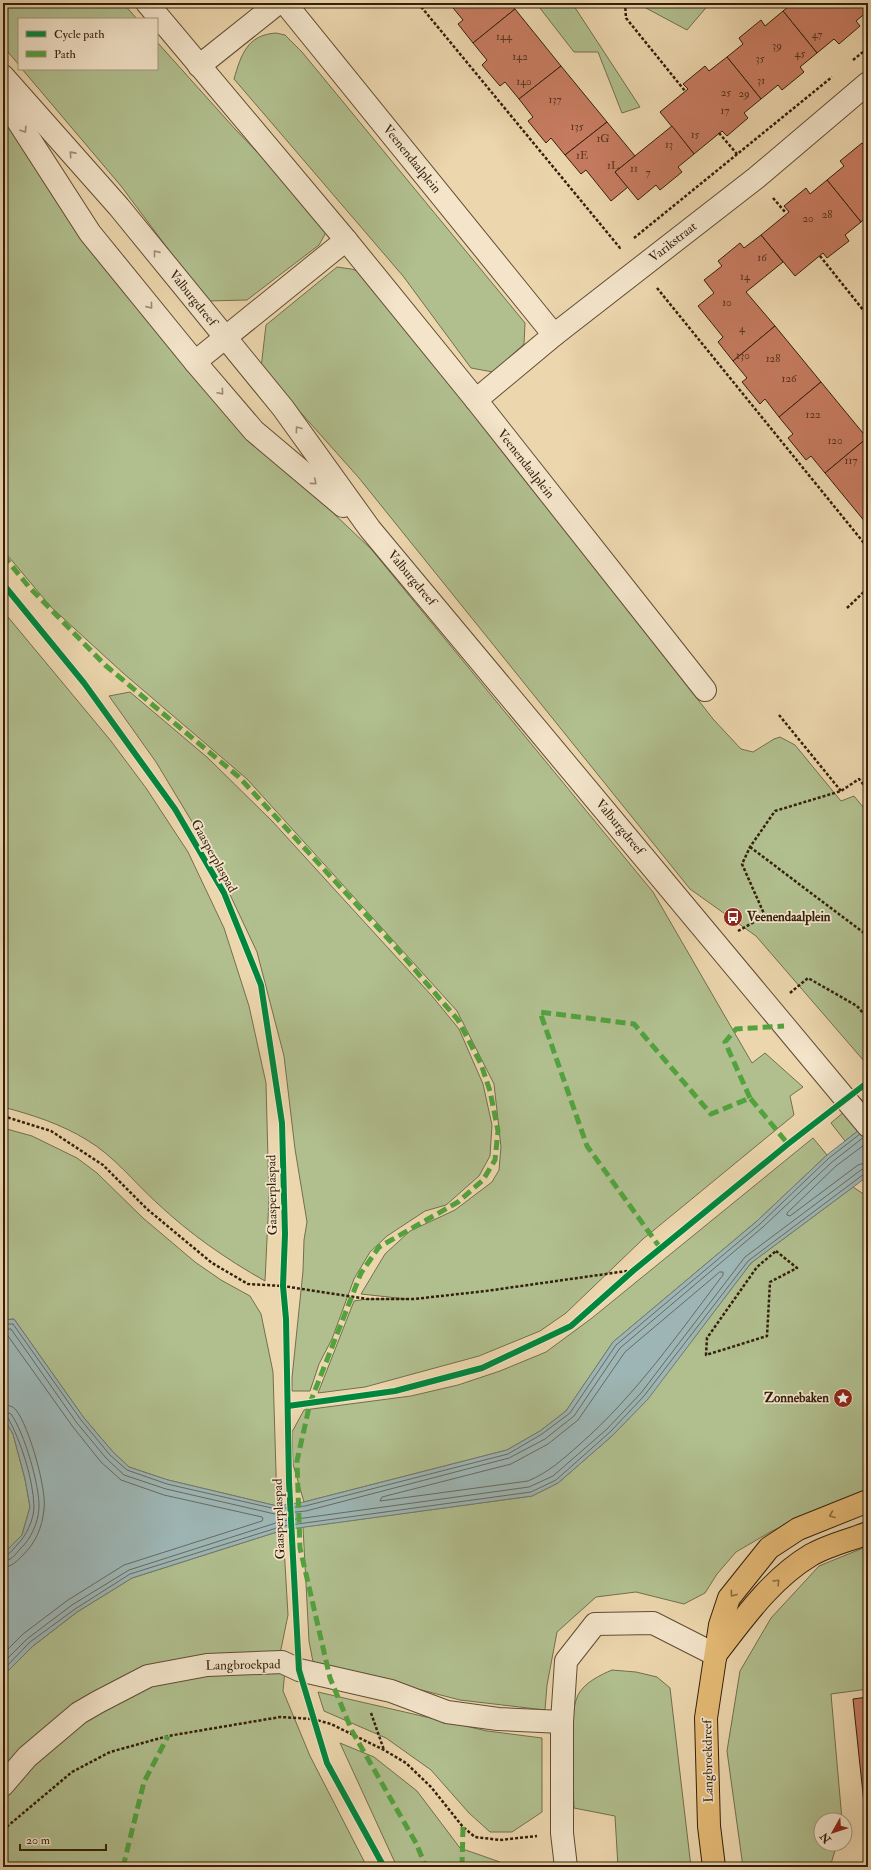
<svg xmlns="http://www.w3.org/2000/svg" width="871" height="1870" viewBox="0 0 871 1870" font-family="'IM FELL Double Pica',serif">
<rect width="100%" height="100%" fill="#ecd6ad"/>
<filter id="stains"><feTurbulence type="fractalNoise" baseFrequency=".005" numOctaves="4"/><feColorMatrix values="0 0 0 0 .2 0 0 0 0 .09 0 0 0 0 .02 0 0 0 .5 -.17"/></filter>
<radialGradient id="worn" r=".72"><stop offset=".6" stop-color="#630" stop-opacity="0"/><stop offset="1" stop-color="#630" stop-opacity=".3"/></radialGradient>
<g fill="#b1bf8f" stroke="#726f4e">
<polygon points="3,3 123,3 137,19 19,19 19,65 3,46"/>
<polygon points="536,3 572,3 640,107 622,113 598,52 574,52"/>
<polygon points="645,3 710,3 687,30 644,7"/>
<path d="M276 33 285 35 302 52 525 323 524 344 493 372 471 368 403 276 234 79C241 55 247 35 276 33Z"/>
<polygon points="157,42 235,129 329,227 319,245 247,300 207,301 121,186 22,69 157,69"/>
<polygon points="3,119 65,209 249,433 371,549 653,892 752,1063 765,1053 803,1087 790,1096 794,1115 643,1239 566,1313 540,1331 479,1356 365,1387 318,1393 354,1301 367,1299 407,1299 361,1294 385,1254 410,1231 455,1210 492,1182 499,1170 501,1147 494,1084 457,1011 247,779 123,673 51,607 3,550"/>
<polygon points="337,267 351,269 366,273 713,719 741,749 753,752 774,739 780,737 795,745 841,801 854,796 868,813 868,1058 864,1061 756,936 690,889 359,478 261,368 266,325"/>
<path d="M3 611 111 741 146 788 188 852 224 928 249 1006 266 1083 269 1198 265 1281C226 1259 190 1234 157 1203 134 1182 114 1156 87 1140 61 1124 33 1115 3 1107Z"/>
<polygon points="130,692 208,758 272,821 432,996 459,1029 483,1084 492,1125 490,1156 479,1176 446,1205 425,1211 387,1236 370,1252 354,1279 332,1339 319,1364 310,1391 292,1391 292,1378 303,1271 304,1240 307,1222 295,1149 284,1056 257,952 209,850 156,762 109,696"/>
<polygon points="860,1098 868,1107 868,1123 845,1141 831,1123"/>
<polygon points="3,1128 32,1136 77,1158 97,1173 143,1218 195,1262 221,1280 250,1296 261,1314 273,1372 277,1506 168,1480 129,1467 113,1452 84,1418 14,1319 3,1320"/>
<polygon points="813,1138 827,1155 757,1221 613,1342 566,1411 540,1431 507,1450 304,1502 293,1464 292,1432 304,1410 411,1396 458,1385 500,1371 546,1352 592,1318"/>
<polygon points="853,1187 868,1197 868,1489 772,1531 736,1552 717,1574 705,1593 684,1604 636,1592 596,1597 557,1632 547,1685 545,1710 460,1700 313,1662 309,1641 303,1527 532,1496 558,1483 613,1435 647,1399 751,1263"/>
<polygon points="3,1417 13,1434 25,1479 30,1507 22,1535 3,1554"/>
<polygon points="283,1530 288,1615 280,1654 152,1669 3,1769 3,1676 33,1646 77,1612 132,1578"/>
<polygon points="868,1546 868,1689 831,1694 842,1820 821,1820 821,1844 837,1844 830,1867 743,1867 727,1751 740,1671 771,1618 819,1566"/>
<polygon points="285,1670 283,1691 310,1756 367,1867 3,1867 3,1792 16,1777 110,1703 168,1680 222,1671"/>
<path d="M612 1670 636 1672 657 1677 670 1688 691 1867H618L615 1816 574 1808C573 1777 566 1723 578 1695 584 1683 600 1675 612 1670Z"/>
<polygon points="318,1692 487,1731 542,1738 542,1812 512,1832 490,1832 469,1813 431,1770 386,1738 324,1711"/>
<polygon points="340,1743 374,1757 417,1791 460,1848 500,1862 503,1867 397,1867"/>
</g>
<polygon fill="#9db6b5" stroke="#737a71" points="868,1123 868,1176 751,1263 648,1399 613,1435 558,1483 532,1496 283,1530 132,1578 77,1612 33,1646 3,1676 3,1554 22,1535 30,1507 25,1479 13,1434 3,1417 3,1320 14,1319 84,1418 113,1452 129,1467 168,1480 277,1506 304,1502 507,1450 540,1431 566,1411 613,1342 757,1221 827,1155"/>
<g fill="none" stroke-linecap="round" stroke-linejoin="round">
<g stroke="#686a60" stroke-width="1">
<polyline points="868,1142 836,1166 787,1213 787,1215 790,1216 858,1165 868,1162"/>
<path d="M720 1272H723V1275C678 1334 636 1395 579 1445 562 1460 549 1472 528 1481L380 1501 382 1497 511 1464 548 1444 578 1420 625 1352Z"/>
<polyline points="3,1324 13,1324 81,1420 110,1455 127,1470 167,1484 276,1509 305,1506 508,1454 542,1434 570,1413 616,1345 760,1224 829,1158 860,1134"/>
<polyline points="3,1329 11,1329 77,1423 106,1458 124,1475 166,1489 275,1514 306,1511 509,1458 545,1439 574,1416 620,1348 763,1227 832,1162 864,1137"/>
<polyline points="3,1335 8,1336 73,1427 101,1462 121,1480 164,1495 262,1517 263,1519 262,1521 124,1565 68,1600 23,1634 3,1654"/>
<path d="M3 1405C8 1405 13 1406 16 1410 29 1426 47 1490 44 1509 42 1528 36 1542 23 1555 17 1561 12 1567 3 1567"/>
<path d="M3 1411 11 1414C24 1432 40 1486 39 1508 38 1523 31 1539 20 1549 15 1555 11 1561 3 1561"/>
<path d="M3 1416 8 1418C21 1441 33 1479 34 1506 34 1520 26 1536 17 1545 13 1549 9 1556 3 1556"/>
<polyline points="3,1663 27,1639 72,1605 129,1570 282,1521 529,1487 553,1476 607,1429 641,1393 745,1257 861,1170 868,1168"/>
<polyline points="3,1670 30,1642 75,1609 130,1574 283,1526 531,1492 556,1480 610,1432 644,1396 748,1261 864,1174 868,1173"/>
</g>
</g>
<g fill="#c77c61" stroke="#331f0c">
<polygon points="449,3 510,3 515,9 473,43 458,24 463,20"/>
<polygon points="793,3 868,3 868,11 856,21 860,26 839,44 834,39 817,53 783,11"/>
<polygon points="515,9 561,66 519,99 505,82 500,86 482,65 487,60 473,43"/>
<polygon points="783,11 817,53 800,67 804,72 782,90 778,85 761,99 727,57 743,44 739,38 761,20 765,26"/>
<polygon points="727,57 761,99 744,113 748,118 727,136 722,131 694,154 660,112 688,89 683,84 705,66 709,71"/>
<polygon points="561,66 607,122 565,155 551,138 546,143 528,121 533,117 519,99"/>
<polygon points="607,122 635,156 615,172 628,187 611,201 586,170 581,174 565,155"/>
<polygon points="672,126 694,154 678,167 682,172 660,190 656,185 638,200 615,172"/>
<polygon points="862,143 866,148 868,146 868,216 861,222 827,180 844,166 840,161"/>
<polygon points="827,180 861,222 845,235 849,241 827,258 823,253 795,276 761,235 789,212 784,206 806,188 810,194"/>
<polygon points="761,235 783,262 746,292 775,326 733,361 718,342 723,337 698,306 714,293 704,280 722,266 718,261 740,243 744,248"/>
<polygon points="775,326 821,382 779,417 765,399 760,404 742,382 747,378 733,361"/>
<polygon points="821,382 867,438 825,473 811,456 806,460 788,438 793,434 779,417"/>
<polygon points="867,438 868,521 866,523 825,473"/>
<polygon points="868,1697 868,1822 866,1822 853,1699"/>
</g>
<g fill="none" stroke-linecap="round" stroke-linejoin="round">
<g stroke="#614d34" stroke-width="24">
<g id="minor">
<polyline points="147,3 346,240 476,400 705,690"/>
<polyline points="285,3 554,335"/>
<polyline points="199,66 278,3"/>
<polyline points="3,76 119,207 283,408 370,529 868,1126"/>
<polyline points="3,98 90,233 195,362 254,431 343,506"/>
<polyline points="195,362 346,240"/>
<polyline points="476,400 554,335 756,178 868,83"/>
<polyline points="3,1785 27,1757 79,1713 98,1702 148,1676 207,1665 282,1662 299,1670 391,1691 447,1712 498,1719 562,1722"/>
<polyline points="566,1867 562,1833 562,1722 566,1661 595,1624 653,1623 716,1655"/>
</g>
</g>
<g stroke="#331f0c" stroke-width="24">
<g id="major">
<path d="M716 1654C744 1618 771 1579 811 1555 828 1545 850 1540 868 1533"/>
<polyline points="714,1867 709,1826 706,1718 720,1625 729,1598 769,1548 798,1529 868,1501"/>
</g>
</g>
<g stroke="#331f0c" stroke-width="2.5" stroke-dasharray="3 2" stroke-linecap="butt">
<polyline points="418,3 620,248 622,247"/>
<polyline points="625,3 626,18 685,91"/>
<polyline points="853,60 868,48"/>
<polyline points="719,133 737,154"/>
<polyline points="773,198 786,213"/>
<polyline points="634,238 832,77"/>
<polyline points="820,256 868,316"/>
<polyline points="657,288 868,548"/>
<polyline points="847,608 868,588"/>
<polyline points="779,715 841,791"/>
<polyline points="750,847 868,936"/>
<polyline points="738,931 765,916 742,864 750,847 775,811 841,791 859,779 868,790"/>
<polyline points="790,993 808,978 857,1006 868,1019"/>
<polyline points="3,1116 51,1131 103,1165 147,1209 212,1263 248,1284 283,1286 367,1299 414,1299 486,1291 634,1270"/>
<polygon points="776,1251 797,1268 770,1282 767,1336 706,1355 707,1338 757,1267"/>
<polyline points="371,1713 384,1750"/>
<polyline points="3,1830 72,1772 110,1752 168,1736 280,1717 313,1719 331,1724 384,1750 406,1763 431,1787 463,1827 475,1837 500,1840 537,1836"/>
</g>
<use href="#minor" stroke="#f3e4ca" stroke-width="22"/>
<use href="#major" stroke="#e6bb76" stroke-width="22"/>
<g stroke="#52a23e" stroke-width="5" stroke-dasharray="10 5" stroke-linecap="butt">
<polyline points="3,555 29,587 105,665 239,777 392,943 458,1020 481,1064 490,1091 498,1131 495,1160 483,1180 458,1202 379,1247 361,1273 310,1403 297,1461 300,1548 330,1678 352,1731 416,1843 426,1867"/>
<polyline points="750,1098 725,1042 736,1029 784,1026"/>
<polyline points="661,1249 587,1146 540,1012 634,1024 711,1114 750,1098 788,1144"/>
<polyline points="123,1867 144,1782 168,1736"/>
<polyline points="462,1867 463,1827"/>
</g>
<g stroke="#f3e4ca" stroke-width="8">
<g id="cycleway">
<polyline points="3,584 84,683 175,809 224,893 261,985 282,1123 285,1234 283,1286 286,1319 289,1482 299,1670 327,1763 384,1867"/>
<polyline points="288,1406 395,1391 482,1368 571,1326 634,1270 788,1144 868,1082"/>
</g>
</g>
<use href="#cycleway" stroke="#00873e" stroke-width="6"/>
</g>
<defs><path id="oneway-chevron" d="M-2-3.5L2.5 0L-2 3.5" fill="none" stroke-width="1.6" stroke-linecap="round" stroke-linejoin="round"/></defs>
<g stroke="#9d8b74">
<use href="#oneway-chevron" transform="translate(24 130) rotate(57)"/>
<use href="#oneway-chevron" transform="translate(72 154) rotate(-132)"/>
<use href="#oneway-chevron" transform="translate(156 253) rotate(-129)"/>
<use href="#oneway-chevron" transform="translate(150 306) rotate(51)"/>
<use href="#oneway-chevron" transform="translate(221 392) rotate(49)"/>
<use href="#oneway-chevron" transform="translate(298 429) rotate(-126)"/>
<use href="#oneway-chevron" transform="translate(314 482) rotate(40)"/>
</g>
<g stroke="#8c6d41">
<use href="#oneway-chevron" transform="translate(832 1515) rotate(158)"/>
<use href="#oneway-chevron" transform="translate(777 1582) rotate(-46)"/>
<use href="#oneway-chevron" transform="translate(733 1594) rotate(126)"/>
</g>
<defs>
<g id="bus-disc" transform="scale(1)"><circle r="9.5" fill="#8f2418" stroke="#f3e4ca"/><path d="M-5-6H5V4H4V6H2V4H-2V6H-4V4H-5ZM-3.5-4V0h7V-4ZM-3.5 1.2v1.5H-2V1.2ZM2 1.2v1.5H3.5V1.2Z" fill="#fff"/></g>
<g id="sight-disc" transform="scale(1)"><circle r="9.5" fill="#8f2418" stroke="#f3e4ca"/><path d="M0-6L1.8-2.2L6-1.7L2.9 1.2L3.7 5.4L0 3.3L-3.7 5.4L-2.9 1.2L-6-1.7L-1.8-2.2Z" fill="#fff"/></g>
</defs>
<g fill-rule="evenodd">
<use href="#bus-disc" x="733" y="917"/>
<use href="#sight-disc" x="843" y="1398"/>
</g>
<g text-anchor="middle" dominant-baseline="central" stroke-width="3.5" stroke-linejoin="round" paint-order="stroke">
<g font-size="11" fill="#583621">
<text x="817" y="34">47</text>
<text x="504" y="36">144</text>
<text x="777" y="45">39</text>
<text x="800" y="53">45</text>
<text x="520" y="56">142</text>
<text x="760" y="58">35</text>
<text x="761" y="80">31</text>
<text x="524" y="81">140</text>
<text x="726" y="92">25</text>
<text x="744" y="93">29</text>
<text x="555" y="99">137</text>
<text x="725" y="110">17</text>
<text x="577" y="126">135</text>
<text x="695" y="134">15</text>
<text x="603" y="138">1G</text>
<text x="669" y="144">13</text>
<text x="582" y="155">1E</text>
<text x="613" y="165">1L</text>
<text x="634" y="168">11</text>
<text x="648" y="172">7</text>
<text x="827" y="214">28</text>
<text x="808" y="218">20</text>
<text x="762" y="257">16</text>
<text x="745" y="276">14</text>
<text x="727" y="302">10</text>
<text x="742" y="328">4</text>
<text x="743" y="355">130</text>
<text x="773" y="358">128</text>
<text x="789" y="378">126</text>
<text x="813" y="414">122</text>
<text x="835" y="440">120</text>
<text x="851" y="460">117</text>
</g>
<g font-size="13" fill="#331f0c" stroke="#f3e4ca">
<text transform="translate(412 159) rotate(51)">Veenendaalplein</text>
<text transform="translate(673 242) rotate(-38)">Varikstraat</text>
<text transform="translate(193 298) rotate(51)">Valburgdreef</text>
<text transform="translate(526 464) rotate(52)">Veenendaalplein</text>
<text transform="translate(412 578) rotate(50)">Valburgdreef</text>
<text transform="translate(620 827) rotate(50)">Valburgdreef</text>
<text transform="translate(214 856) rotate(61)">Gaasperplaspad</text>
<text transform="translate(272 1195) rotate(-91)">Gaasperplaspad</text>
<text transform="translate(279 1519) rotate(-92)">Gaasperplaspad</text>
<text transform="translate(243 1665) rotate(-1)">Langbroekpad</text>
<text transform="translate(708 1761) rotate(-91)">Langbroekdreef</text>
</g>
<g font-size="13" font-weight="bold" fill="#331f0c" stroke="#f3e4ca" text-anchor="start">
<text x="747" y="917">Veenendaalplein</text>
<text x="829" y="1398" text-anchor="end">Zonnebaken</text>
</g>
</g>
<rect width="871" height="1870" fill="none" stroke="#ecd6ad" stroke-width="16"/>
<rect x="4" y="4" width="863" height="1862" fill="none" stroke="#331f0c" stroke-width="2"/>
<rect x="8" y="8" width="855" height="1854" fill="none" stroke="#331f0c"/>
<rect x="18" y="18" width="140" height="52" fill="#f3e4ca" stroke="#a6957e"/>
<rect x="26" y="31" width="20" height="6" fill="#00873e" stroke="#a6957e"/>
<text x="54" y="38" font-size="12" fill="#331f0c">Cycle path</text>
<rect x="26" y="51" width="20" height="6" fill="#52a23e" stroke="#a6957e"/>
<text x="54" y="58" font-size="12" fill="#331f0c">Path</text>
<g transform="translate(833 1832) rotate(231)"><circle r="19" fill="#f3e4ca" stroke="#a6957e"/>
<path d="M0-3L7 15L0 10L-7 15Z" fill="#8f2418"/>
<text y="-6" font-size="11" font-weight="bold" text-anchor="middle" fill="#331f0c">N</text>
</g>
<path d="M20 1844v6h86v-6" fill="none" stroke="#331f0c" stroke-width="2"/>
<text x="26" y="1844" font-size="12" fill="#331f0c" stroke="#f3e4ca" stroke-width="3" paint-order="stroke">20 m</text>
<rect width="100%" height="100%" filter="url(#stains)"/>
<rect width="100%" height="100%" fill="url(#worn)"/>
</svg>
